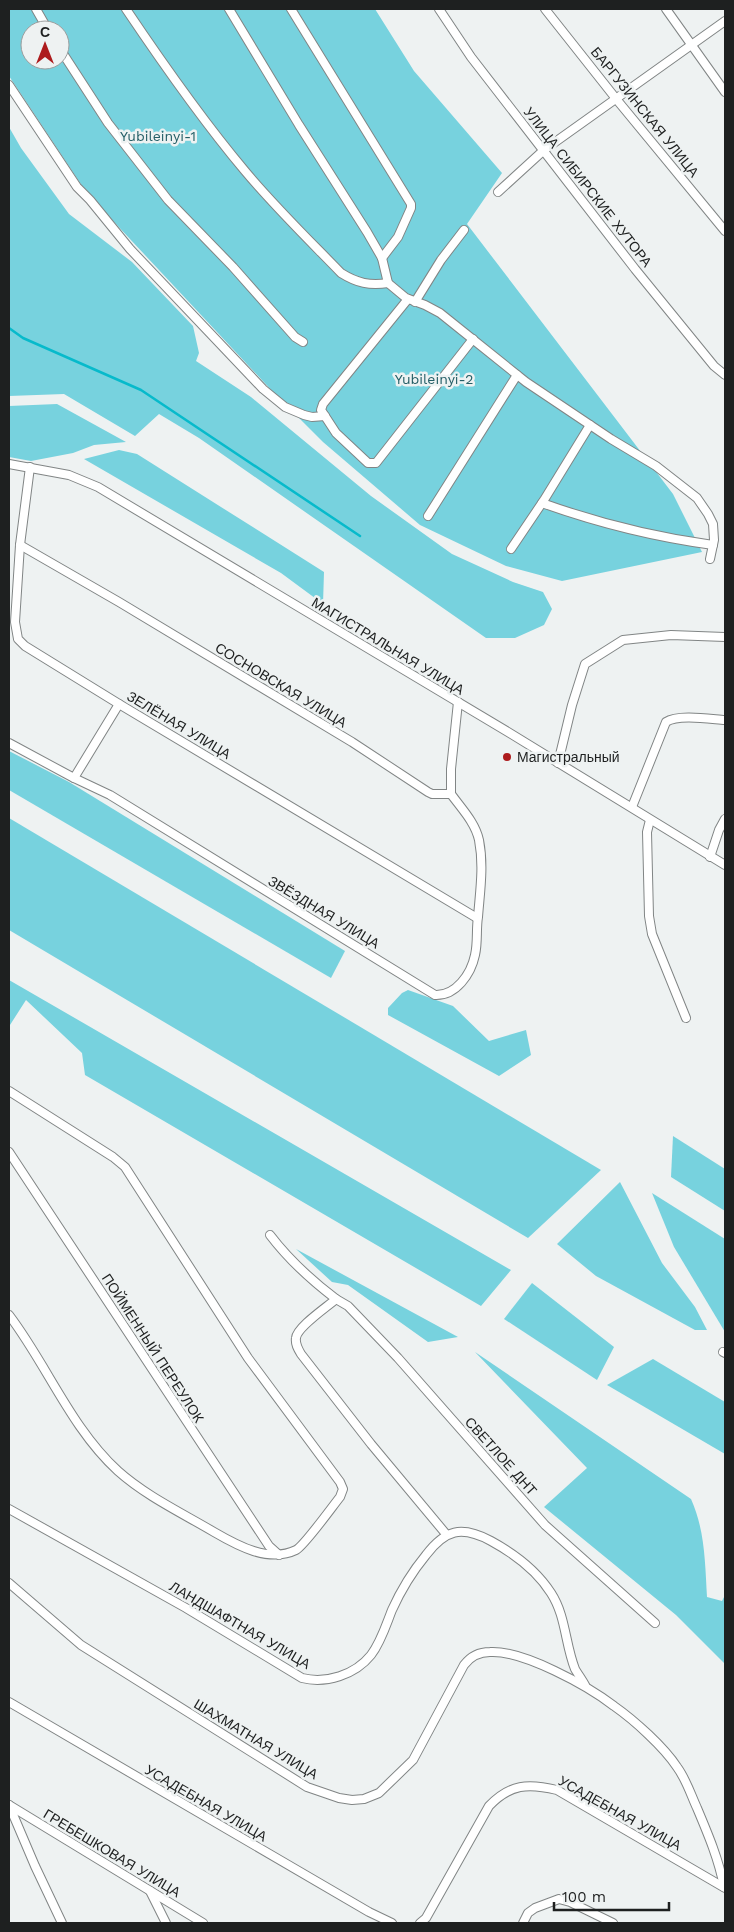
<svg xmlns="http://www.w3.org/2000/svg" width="734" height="1932" viewBox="0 0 734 1932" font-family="'Work Sans',sans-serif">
<rect width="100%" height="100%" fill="#eef2f2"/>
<g fill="#77d2de" fill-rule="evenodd">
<path d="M9 9H375L414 71 502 173 467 224 673 494 702 552 562 581 506 566 420 525 323 442 275 394 86 192 9 76ZM30 30H60V60H30Z"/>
<polygon points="9,127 21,148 69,214 132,262 193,326 199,353 196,361 251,397 371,496 452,554 513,582 543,592 552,609 544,625 515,638 486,638 199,438 159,414 135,436 64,394 9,396"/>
<polygon points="57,404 126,442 94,445 73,453 31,461 9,457 9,406"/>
<polygon points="119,450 137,454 324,572 323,604 281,573 84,459"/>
<polygon points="9,751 69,782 345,951 331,978 9,790"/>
<polygon points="9,818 601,1170 528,1238 9,930"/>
<polygon points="9,980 511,1270 481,1306 85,1075 82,1053 26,1000 10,1025 9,1024"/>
<polygon points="408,990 453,1006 489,1041 526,1030 531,1055 499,1076 388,1015 388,1008 402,993"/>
<polygon points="673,1136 725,1169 725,1211 671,1177"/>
<polygon points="620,1182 662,1263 695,1307 707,1330 695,1330 596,1276 557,1244"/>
<polygon points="652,1193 725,1239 725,1332 674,1247"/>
<polygon points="296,1249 458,1337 428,1342 348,1285 332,1282"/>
<polygon points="532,1283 614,1347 597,1380 504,1319"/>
<path d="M475 1352 691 1499C705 1530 705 1563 707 1597L722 1601 725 1595V1664L676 1615 544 1507 587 1468Z"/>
<polygon points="653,1359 725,1402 725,1454 607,1385"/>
</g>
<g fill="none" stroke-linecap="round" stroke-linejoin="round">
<polyline stroke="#07bacb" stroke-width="2.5" points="9,328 23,338 141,390 360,536"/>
<g stroke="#818585" stroke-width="10">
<g id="minor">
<polyline points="36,9 48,30"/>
<path d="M126 9C163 64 202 120 245 171 275 207 309 240 341 273 357 283 370 286 388 283"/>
<polyline points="229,9 299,125 367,232 382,258 388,283 406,298 425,305 440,313 526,382 611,439 656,466 697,498 708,514 713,524 714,540 710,559"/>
<polyline points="291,9 411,204 411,208 398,237 382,258"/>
<polyline points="439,9 471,57 635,269 714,366 725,375"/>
<polyline points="545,9 617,100 725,231"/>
<polyline points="666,9 725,92"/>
<polyline points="60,49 108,123 168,200 233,267 295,337 303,342"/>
<polyline points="9,85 77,187 90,200 130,249 263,389 285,407 304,415 312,417 325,416"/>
<polyline points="498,192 544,150 725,21"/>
<polyline points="408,299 323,404 321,410 336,433 368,463 376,463 473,339"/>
<polyline points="415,302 441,260 464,230"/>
<polyline points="9,464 69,475 98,487 508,732 725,865"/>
<polyline points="30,467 20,545 15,622 18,639 25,646 119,704 477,918"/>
<path d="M542 503C598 523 654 537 713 545"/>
<polyline points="428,516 517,375"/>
<polyline points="20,545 119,602 352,742 428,792 432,794 451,794 451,769 458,702"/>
<polyline points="511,549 544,500 590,425"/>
<path d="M119 704 74 778 110 795 435 995C456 996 471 974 475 955 478 942 476 929 478 917 480 891 484 866 479 840 475 822 461 808 451 794"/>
<polyline points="9,743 74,778"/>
<polyline points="558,763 572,705 585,664 623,640 671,635 725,637"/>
<path d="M632 807 666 722C678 714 710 719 725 720"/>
<polyline points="650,820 647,832 649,916 652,934 686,1018"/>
<polyline points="710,857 719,830 725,819"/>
<path d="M9 1091 113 1157 125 1167 248 1358 340 1482 343 1489 340 1497C332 1507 304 1546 296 1550 269 1563 238 1546 214 1532 182 1513 146 1496 118 1471 71 1428 47 1365 9 1315"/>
<polyline points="9,1152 269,1546 279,1555"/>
<path d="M270 1235C289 1260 311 1280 336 1299 327 1307 297 1327 296 1338 295 1344 298 1349 301 1354L371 1444 446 1534"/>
<polyline points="336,1299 348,1306 398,1358 545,1525 655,1623"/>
<polyline points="723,1352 725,1353"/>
<path d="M9 1509 186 1608 302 1678C326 1684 355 1675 371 1655 381 1642 386 1625 392 1610 401 1590 412 1572 426 1555 445 1530 461 1525 491 1541 513 1553 537 1571 551 1593 566 1616 565 1644 575 1669 578 1674 582 1680 585 1685"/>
<path d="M9 1583 81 1645 307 1787 339 1798 352 1800 364 1799 379 1793 413 1760 464 1665C470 1657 479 1652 490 1652 523 1650 588 1686 614 1706 634 1720 664 1747 677 1767 686 1779 691 1795 697 1808 708 1834 719 1860 724 1887"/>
<polyline points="9,1702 369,1912 392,1923"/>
<polyline points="9,1805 203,1923"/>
<polyline points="9,1805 35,1866 62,1923"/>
<polyline points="150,1891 166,1923"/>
<path d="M420 1923 426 1918 489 1806C510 1784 528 1783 557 1790L725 1888"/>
<polyline points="523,1923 528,1913 535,1908 559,1899 570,1902 613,1923"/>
</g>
</g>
<use href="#minor" stroke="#fff" stroke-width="8"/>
</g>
<circle fill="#ad1b1d" stroke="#eef2f2" stroke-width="2" cx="507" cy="757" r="5"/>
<g text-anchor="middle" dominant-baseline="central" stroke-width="5" stroke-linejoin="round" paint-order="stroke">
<g font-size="14" fill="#1e2020" stroke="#eef2f2">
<text transform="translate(645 112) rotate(51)">БАРГУЗИНСКАЯ УЛИЦА</text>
<text transform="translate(588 187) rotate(52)">УЛИЦА СИБИРСКИЕ ХУТОРА</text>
<text transform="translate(388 646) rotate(31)">МАГИСТРАЛЬНАЯ УЛИЦА</text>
<text transform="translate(281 685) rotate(31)">СОСНОВСКАЯ УЛИЦА</text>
<text transform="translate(179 725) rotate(31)">ЗЕЛЁНАЯ УЛИЦА</text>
<text transform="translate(324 912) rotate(31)">ЗВЁЗДНАЯ УЛИЦА</text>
<text transform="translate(153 1348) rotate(57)">ПОЙМЕННЫЙ ПЕРЕУЛОК</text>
<text transform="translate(501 1456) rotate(48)">СВЕТЛОЕ ДНТ</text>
<text transform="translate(240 1625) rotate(30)">ЛАНДШАФТНАЯ УЛИЦА</text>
<text transform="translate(256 1739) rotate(31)">ШАХМАТНАЯ УЛИЦА</text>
<text transform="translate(206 1803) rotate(30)">УСАДЕБНАЯ УЛИЦА</text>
<text transform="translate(620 1813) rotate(29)">УСАДЕБНАЯ УЛИЦА</text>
<text transform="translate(112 1853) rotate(31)">ГРЕБЕШКОВАЯ УЛИЦА</text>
</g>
<g font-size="14" fill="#245e66" stroke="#eef2f2">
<text x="158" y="136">Yubileinyi-1</text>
<text x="434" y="379">Yubileinyi-2</text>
</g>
<g font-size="14" fill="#1e2020" stroke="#eef2f2" text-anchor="start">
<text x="517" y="757">Магистральный</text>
</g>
</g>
<rect width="734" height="1932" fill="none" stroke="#1e2020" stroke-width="20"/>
<g transform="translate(45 45)"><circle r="24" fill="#eef2f2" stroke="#9b9e9e"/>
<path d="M0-4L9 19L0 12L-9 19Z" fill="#ad1b1d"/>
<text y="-8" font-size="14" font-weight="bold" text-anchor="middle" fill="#1e2020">С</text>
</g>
<path d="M554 1902v8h115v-8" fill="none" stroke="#1e2020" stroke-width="2.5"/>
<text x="562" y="1902" font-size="15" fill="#1e2020" stroke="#eef2f2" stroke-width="4" paint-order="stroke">100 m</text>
</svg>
